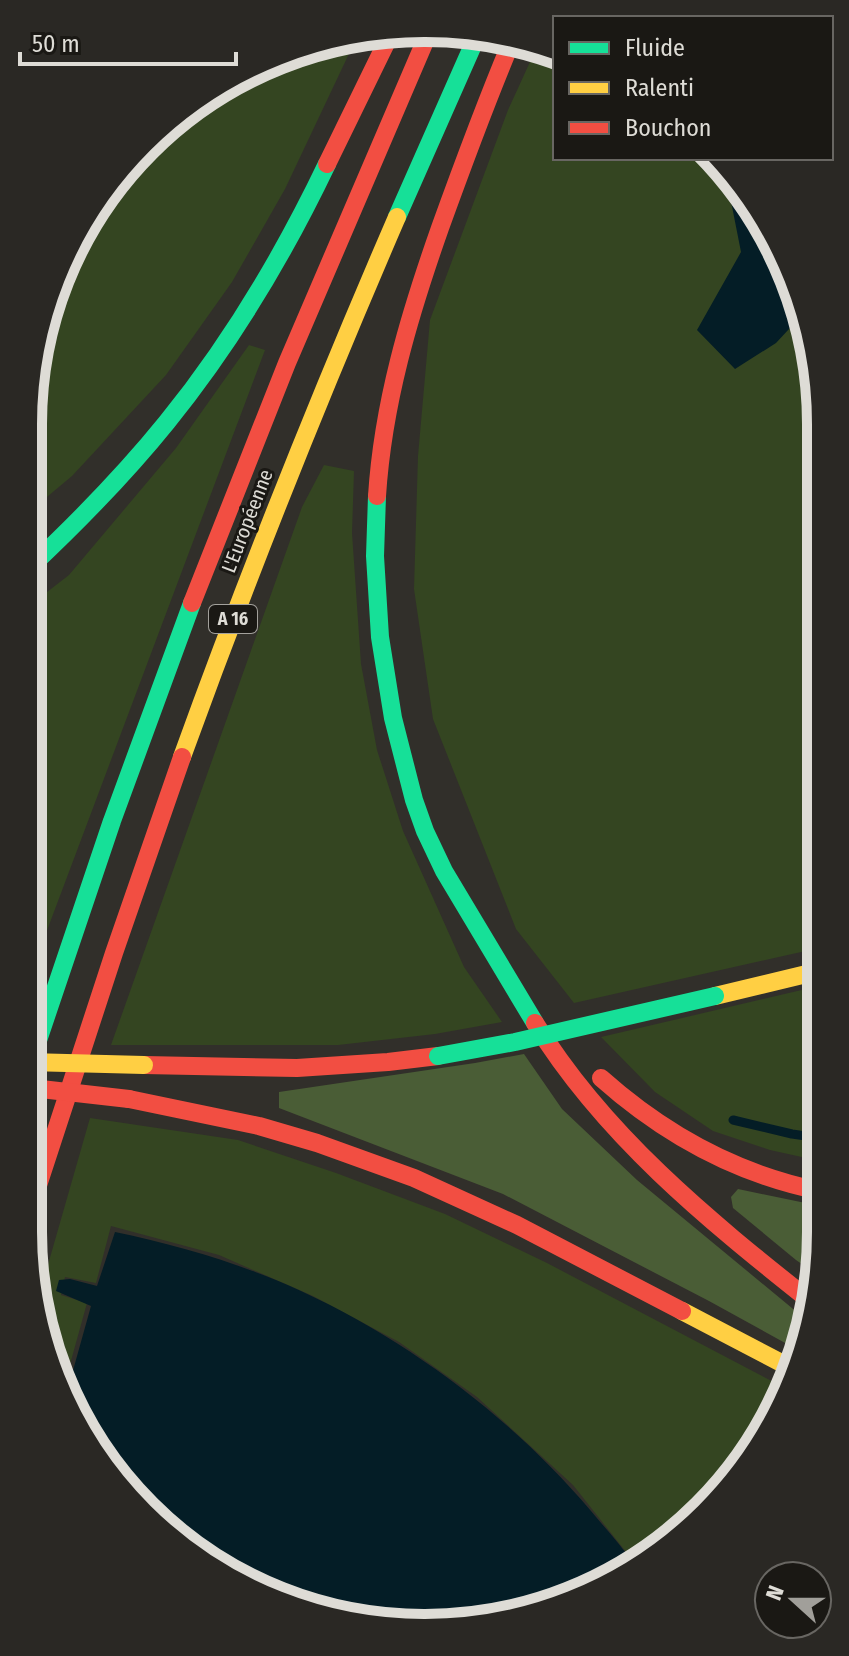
<svg xmlns="http://www.w3.org/2000/svg" width="849" height="1656" viewBox="0 0 849 1656" font-family="'Fira Sans Condensed',sans-serif">
<rect width="100%" height="100%" fill="#312f2a"/>
<g fill="#344521">
<polygon points="355,41 285,189 232,282 166,375 72,476 29,512 29,399 69,250 163,127 297,49"/>
<polygon points="535,51 555,57 555,158 714,158 739,183 791,272 818,372 819,948 574,1003 516,929 433,719 414,589 418,456 430,320 508,110"/>
<polygon points="249,345 265,350 28,981 29,606 69,575 176,448"/>
<polygon points="324,465 354,471 352,533 361,664 377,750 403,831 464,967 502,1022 435,1034 338,1045 111,1045 302,507"/>
<polygon points="819,986 820,1161 770,1150 713,1131 655,1092 601,1037"/>
<polygon points="90,1118 238,1140 336,1173 445,1214 547,1263 785,1388 780,1406 705,1512 634,1562 573,1485 477,1397 399,1342 313,1296 219,1255 111,1226 96,1283 65,1277 61,1295 87,1303 64,1386 49,1359 39,1296"/>
</g>
<g fill="#4a5d36">
<polygon points="524,1054 562,1109 637,1180 804,1318 796,1349 709,1301 503,1194 279,1108 279,1092 475,1063"/>
<polygon points="738,1189 820,1206 820,1257 816,1274 796,1260 733,1208 731,1197"/>
</g>
<g fill="#041d26">
<polygon points="702,158 714,158 739,183 791,272 802,315 776,343 735,369 697,330 741,252 727,181"/>
<path d="M115 1232C178 1245 242 1264 301 1291 411 1342 513 1419 591 1511 605 1528 621 1545 633 1563L599 1587 476 1625 347 1620 205 1561 110 1473 67 1392 91 1306 56 1291 59 1280 70 1279 97 1286Z"/>
</g>
<g fill="none" stroke-linecap="round" stroke-linejoin="round">
<polyline stroke="#041d26" stroke-width="9" points="733,1120 792,1134 820,1138"/>
<g stroke="#16e098" stroke-width="18">
<polyline points="397,217 477,36"/>
<polyline points="377,496 375,556 380,637 393,718 414,800 425,831 444,871 535,1023"/>
<path d="M29 568C78 522 125 474 167 422 231 343 283 256 327 164"/>
<polyline points="28,1070 112,821 192,603"/>
</g>
<g stroke="#ffcf43" stroke-width="18">
<path d="M182 757C248 575 320 395 397 217"/>
<polyline points="715,996 819,971"/>
<polyline points="682,1311 791,1368"/>
</g>
<g stroke="#f24e42" stroke-width="18">
<polyline points="327,164 389,37"/>
<path d="M377 496C383 403 409 316 440 228 462 167 485 105 510 45"/>
<polyline points="192,603 287,363 429,32"/>
<path d="M535 1023C604 1135 707 1219 809 1300"/>
<polyline points="144,1065 297,1068 388,1062 438,1056"/>
<path d="M601 1078C665 1135 736 1174 820 1191"/>
<polyline points="129,1099 259,1126 317,1143 414,1178 517,1225 682,1311"/>
<polyline points="28,1216 114,953 182,757"/>
</g>
<polyline stroke="#16e098" stroke-width="18" points="438,1056 515,1042 715,996"/>
<polyline stroke="#ffcf43" stroke-width="18" points="28,1062 144,1065"/>
<polyline stroke="#f24e42" stroke-width="18" points="32,1088 129,1099"/>
</g>
<g text-anchor="middle" dominant-baseline="central" stroke-width="6" stroke-linejoin="round" paint-order="stroke">
<rect fill="#1a1814" stroke="#a3a19c" stroke-width="2" x="209" y="605" width="48" height="28" rx="6"/>
<g font-size="18" font-weight="bold" fill="#dedcd6">
<text x="233" y="619">A 16</text>
</g>
<g font-size="20" fill="#dedcd6" stroke="#1a1814">
<text transform="translate(247 521) rotate(-69)">L'Européenne</text>
</g>
</g>
<path d="M0 0H849V1656H0ZM424 42H425A382 382 0 0 1 807 424V1232A382 382 0 0 1 425 1614H424A382 382 0 0 1 42 1232V424A382 382 0 0 1 424 42Z" fill="#2a2824" fill-rule="evenodd"/>
<path fill="none" stroke="#dedcd6" stroke-width="10" d="M424 42H425A382 382 0 0 1 807 424V1232A382 382 0 0 1 425 1614H424A382 382 0 0 1 42 1232V424A382 382 0 0 1 424 42Z"/>
<rect x="553" y="16" width="280" height="144" fill="#1a1814" stroke="#686662" stroke-width="2"/>
<rect x="569" y="42" width="40" height="12" fill="#16e098" stroke="#686662" stroke-width="2"/>
<text x="625" y="56" font-size="24" fill="#dedcd6">Fluide</text>
<rect x="569" y="82" width="40" height="12" fill="#ffcf43" stroke="#686662" stroke-width="2"/>
<text x="625" y="96" font-size="24" fill="#dedcd6">Ralenti</text>
<rect x="569" y="122" width="40" height="12" fill="#f24e42" stroke="#686662" stroke-width="2"/>
<text x="625" y="136" font-size="24" fill="#dedcd6">Bouchon</text>
<g transform="translate(793 1600) rotate(291)"><circle r="38" fill="#1a1814" stroke="#686662" stroke-width="2"/>
<path d="M0-6L14 30L0 20L-14 30Z" fill="#a19f9a"/>
<text y="-12" font-size="22" font-weight="bold" text-anchor="middle" fill="#dedcd6">N</text>
</g>
<path d="M20 52v12h216v-12" fill="none" stroke="#dedcd6" stroke-width="4"/>
<text x="32" y="52" font-size="24" fill="#dedcd6" stroke="#1a1814" stroke-width="6" paint-order="stroke">50 m</text>
</svg>
